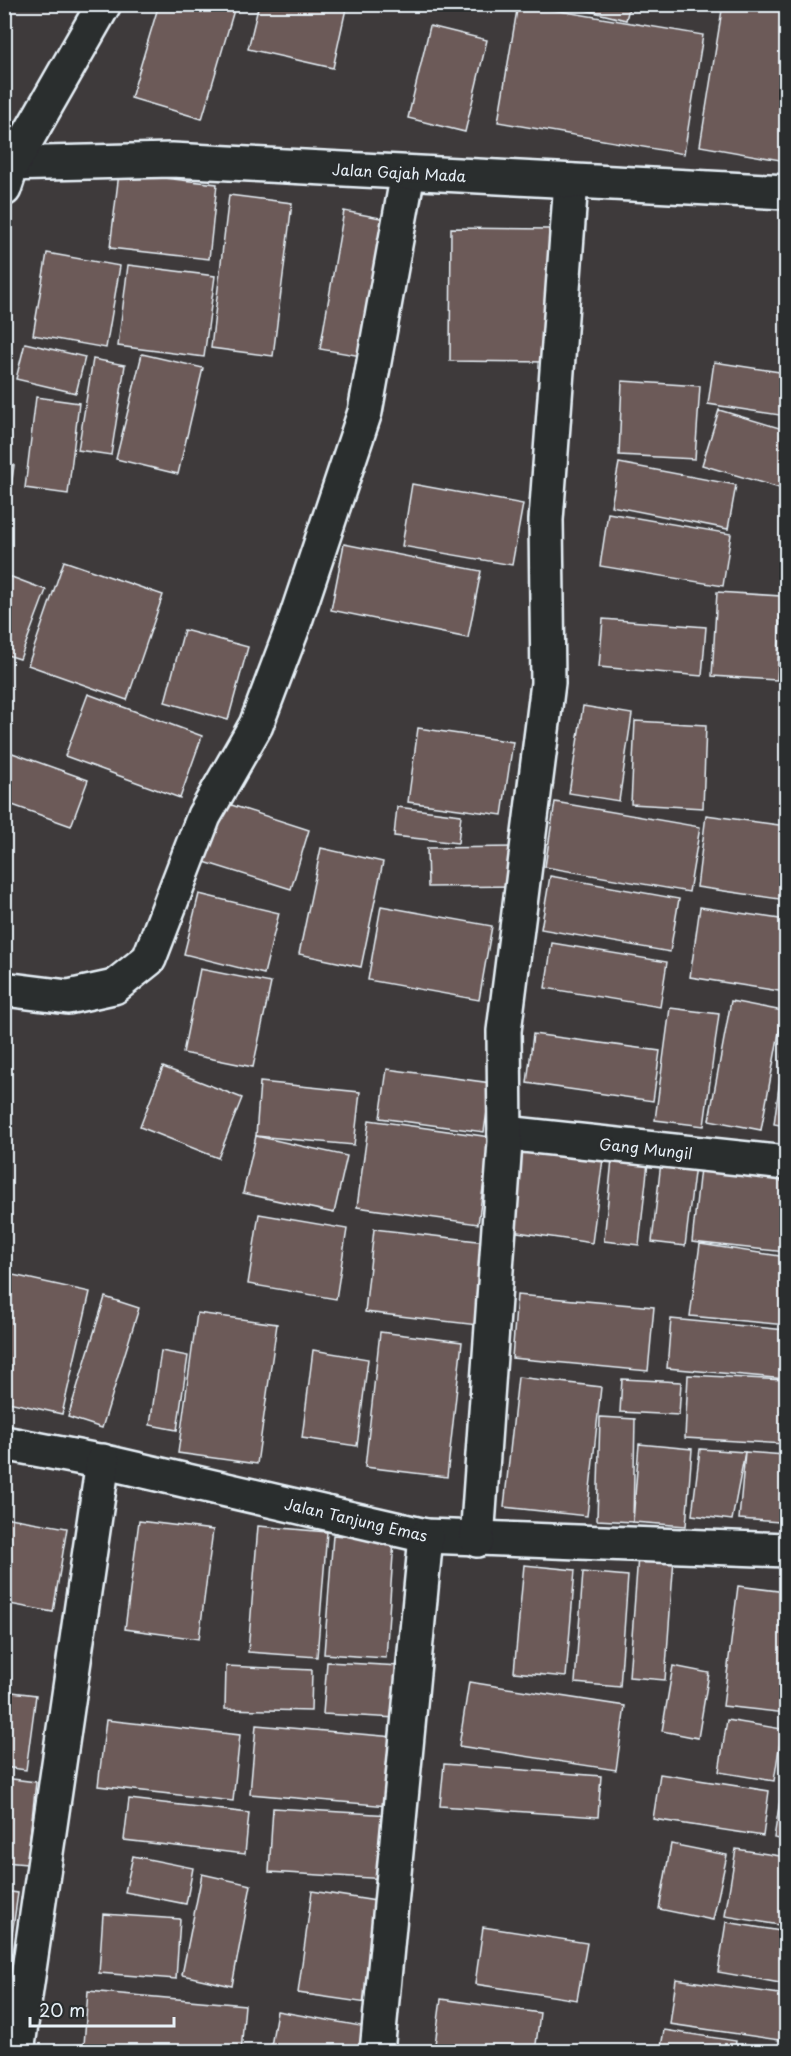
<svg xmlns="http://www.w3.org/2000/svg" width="791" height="2056" viewBox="0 0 791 2056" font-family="'Playpen Sans',sans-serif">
<rect width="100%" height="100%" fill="#3e3a3b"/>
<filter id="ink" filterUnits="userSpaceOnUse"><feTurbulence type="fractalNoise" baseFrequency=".0167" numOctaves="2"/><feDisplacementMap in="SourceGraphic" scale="12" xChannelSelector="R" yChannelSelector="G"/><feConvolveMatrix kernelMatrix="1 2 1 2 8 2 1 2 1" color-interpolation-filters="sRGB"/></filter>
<g filter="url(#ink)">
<g fill="#6c5a58" stroke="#e8f1f8" stroke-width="1.5">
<polygon points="159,4 216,4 234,10 202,119 131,98"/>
<polygon points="259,4 347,4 333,68 248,49"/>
<polygon points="518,4 703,35 684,154 498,122"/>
<polygon points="561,4 630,4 626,20"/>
<polygon points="723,4 786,4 786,121 780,160 700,146"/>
<polygon points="430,26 487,40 465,132 408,118"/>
<polygon points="119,173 217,184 209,259 110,248"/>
<polygon points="229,195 292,203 273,356 211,348"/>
<polygon points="344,211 391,220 367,357 320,349"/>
<polygon points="451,228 549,229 548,362 450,361"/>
<polygon points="47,253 120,266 106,348 33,335"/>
<polygon points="128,265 215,276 204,357 118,346"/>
<polygon points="25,343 85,357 76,393 16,379"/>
<polygon points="142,354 203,368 178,474 116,459"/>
<polygon points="93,359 125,365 111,455 78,450"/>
<polygon points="714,362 786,373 786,416 708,404"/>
<polygon points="622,381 700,386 695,459 619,455"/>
<polygon points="36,397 79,403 68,494 25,488"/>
<polygon points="719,410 786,430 786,490 702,465"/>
<polygon points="619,463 736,485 728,529 611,506"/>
<polygon points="4,464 14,465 7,518 4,517"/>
<polygon points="412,484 523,504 512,565 402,546"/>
<polygon points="608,513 731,534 723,586 600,566"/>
<polygon points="344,544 481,571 468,638 331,610"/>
<polygon points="64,561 163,595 127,700 28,665"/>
<polygon points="9,576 46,590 20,659 4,654 4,587"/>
<polygon points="717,592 781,596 777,680 712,676"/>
<polygon points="603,619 706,627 702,676 599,667"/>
<polygon points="184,630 248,647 228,720 165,702"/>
<polygon points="88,694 202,736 180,798 65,756"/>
<polygon points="583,706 632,714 619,801 569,793"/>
<polygon points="635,721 706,725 703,808 631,804"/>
<polygon points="418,728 513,742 502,815 408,802"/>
<polygon points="4,750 88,780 71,826 4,802"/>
<polygon points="219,801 309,830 291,889 201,861"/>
<polygon points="555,802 700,827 689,892 545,867"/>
<polygon points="397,807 461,815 458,843 394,836"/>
<polygon points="706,815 786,826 786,900 697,887"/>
<polygon points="520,847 521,886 428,887 427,848"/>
<polygon points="321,848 383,862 361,967 299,954"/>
<polygon points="550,876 679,899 670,952 541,929"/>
<polygon points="199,894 279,913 264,974 184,954"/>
<polygon points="381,906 492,926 479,1000 368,980"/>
<polygon points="700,907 786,920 786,992 690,977"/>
<polygon points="552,943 667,962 660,1007 545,988"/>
<polygon points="200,969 271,983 253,1067 183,1053"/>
<polygon points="731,1001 783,1011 761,1130 709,1120"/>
<polygon points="670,1008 719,1014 704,1126 655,1120"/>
<polygon points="533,1034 660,1051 653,1101 527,1083"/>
<polygon points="786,1035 786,1126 774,1124"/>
<polygon points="163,1067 242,1098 218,1158 140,1127"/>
<polygon points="387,1069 491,1083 484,1132 380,1118"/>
<polygon points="260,1082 360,1092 354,1145 256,1136"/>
<polygon points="369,1120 490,1137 478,1224 357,1207"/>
<polygon points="256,1136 347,1156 334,1213 243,1193"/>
<polygon points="524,1139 604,1151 592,1243 511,1231"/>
<polygon points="613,1149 649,1153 639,1245 604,1241"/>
<polygon points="662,1153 696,1157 685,1246 652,1242"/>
<polygon points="701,1159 786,1169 786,1252 692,1242"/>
<polygon points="259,1214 347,1229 336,1299 248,1284"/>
<polygon points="374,1229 486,1242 478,1325 365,1312"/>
<polygon points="700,1244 786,1257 786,1325 690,1316"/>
<polygon points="4,1273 90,1292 62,1414 4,1401"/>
<polygon points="517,1295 654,1307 648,1371 512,1358"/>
<polygon points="105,1297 139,1308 102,1428 68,1417"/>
<polygon points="197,1313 277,1324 257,1464 178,1453"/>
<polygon points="671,1319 786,1330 786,1379 667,1368"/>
<polygon points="380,1332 462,1342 447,1477 365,1467"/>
<polygon points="313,1350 368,1359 357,1446 302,1438"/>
<polygon points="161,1351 188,1356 177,1430 150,1425"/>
<polygon points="688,1375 786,1380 786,1444 685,1438"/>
<polygon points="518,1377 601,1387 587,1516 504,1507"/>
<polygon points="622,1379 681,1382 679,1415 620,1412"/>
<polygon points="600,1417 635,1419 633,1522 597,1520"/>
<polygon points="639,1444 692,1449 686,1526 633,1522"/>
<polygon points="700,1449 745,1452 732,1520 692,1515"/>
<polygon points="745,1452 785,1455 780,1522 739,1519"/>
<polygon points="4,1517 67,1528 53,1612 4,1603"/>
<polygon points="139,1521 213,1530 199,1639 125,1629"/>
<polygon points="258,1526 327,1532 317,1657 248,1652"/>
<polygon points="333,1535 394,1540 386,1658 324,1654"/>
<polygon points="638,1556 674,1558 665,1680 629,1677"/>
<polygon points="524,1565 575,1570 566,1677 514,1672"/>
<polygon points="583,1572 628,1576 620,1687 575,1683"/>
<polygon points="738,1586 786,1592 786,1713 723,1706"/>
<polygon points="327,1662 401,1666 397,1718 323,1714"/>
<polygon points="226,1666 312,1670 311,1711 225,1709"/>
<polygon points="673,1666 709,1673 698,1738 662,1731"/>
<polygon points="469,1682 625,1706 616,1770 459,1746"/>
<polygon points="4,1691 36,1695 26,1770 4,1767"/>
<polygon points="106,1720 240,1735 233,1801 98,1786"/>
<polygon points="727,1720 782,1729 774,1781 719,1772"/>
<polygon points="256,1725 394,1737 388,1806 250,1794"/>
<polygon points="444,1764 601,1776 598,1817 440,1806"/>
<polygon points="660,1774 769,1791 763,1836 653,1819"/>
<polygon points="4,1778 36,1782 27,1864 4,1862"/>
<polygon points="782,1788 786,1788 786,1840 774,1838"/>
<polygon points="129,1799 249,1813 245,1854 124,1840"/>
<polygon points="273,1808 391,1815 387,1879 269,1872"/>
<polygon points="671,1844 727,1855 713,1920 659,1909"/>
<polygon points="736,1849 786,1857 786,1926 725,1916"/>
<polygon points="133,1856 193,1868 186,1904 125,1892"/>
<polygon points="202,1874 251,1885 232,1986 182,1975"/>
<polygon points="4,1891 18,1893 7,1970 4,1970"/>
<polygon points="312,1891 382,1902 367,2003 298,1993"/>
<polygon points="103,1914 180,1919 176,1979 99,1973"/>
<polygon points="726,1922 786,1932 786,1984 718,1972"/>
<polygon points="483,1927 587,1943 577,2000 475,1984"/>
<polygon points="676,1979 786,1995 786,2041 670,2024"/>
<polygon points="88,1991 245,2005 241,2052 154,2052 84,2045"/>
<polygon points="441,1999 540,2013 535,2052 434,2052"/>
<polygon points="277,2011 372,2028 368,2052 270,2052"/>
<polygon points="664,2030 736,2041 734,2052 660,2052"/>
<polygon points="745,2044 783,2052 744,2052"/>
</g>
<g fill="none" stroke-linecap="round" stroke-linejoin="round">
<g stroke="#e8f1f8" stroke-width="38">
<g id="minor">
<polyline points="4,989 68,997 114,987 149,959 204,816 256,725 293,627 365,412 408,173"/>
<polyline points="505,1133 786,1163"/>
<polyline points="4,1443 114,1464 426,1536 786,1550"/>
<polyline points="477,1540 505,1142 504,1031 548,683 546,520 571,181"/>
<polyline points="17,2052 103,1461"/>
<polyline points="377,2052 426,1536"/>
</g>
</g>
<g stroke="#e8f1f8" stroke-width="38">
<g id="tertiary">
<polyline points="4,164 172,160 786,192"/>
<polyline points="4,189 12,165 104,4"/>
</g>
</g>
<use href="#minor" stroke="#2a2d2e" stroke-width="33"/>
<use href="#tertiary" stroke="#2a2d2e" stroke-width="33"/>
</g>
</g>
<g text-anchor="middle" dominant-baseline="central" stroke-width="6" stroke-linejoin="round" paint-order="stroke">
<g font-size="15" fill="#e8f1f8" stroke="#2a2d2e">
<text transform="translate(399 172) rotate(3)">Jalan Gajah Mada</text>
<text transform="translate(646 1148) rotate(6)">Gang Mungil</text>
<text transform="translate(356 1519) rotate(13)">Jalan Tanjung Emas</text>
</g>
</g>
<rect width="791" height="2056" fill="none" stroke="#2a2d2e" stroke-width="24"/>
<rect x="12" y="12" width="767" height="2032" fill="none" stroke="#e8f1f8" stroke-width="2" filter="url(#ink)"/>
<path d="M30 2017v9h144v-9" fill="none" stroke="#e8f1f8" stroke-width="3"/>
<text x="39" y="2017" font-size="18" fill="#e8f1f8" stroke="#2a2d2e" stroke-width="4.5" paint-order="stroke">20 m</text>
</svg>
